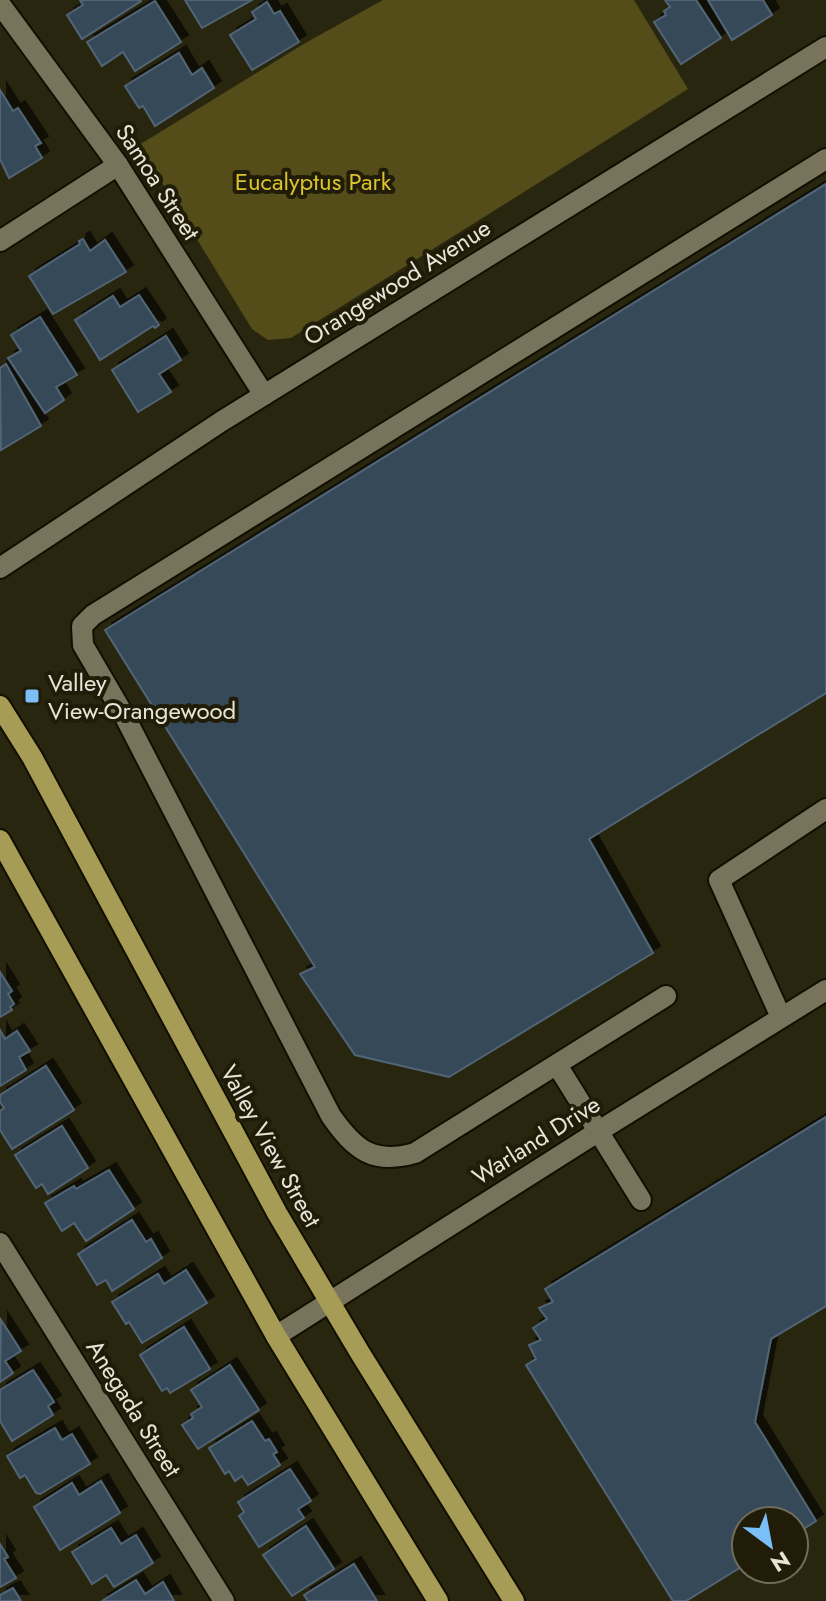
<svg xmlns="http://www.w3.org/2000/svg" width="826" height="1601" viewBox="0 0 826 1601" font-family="Jost,sans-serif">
<defs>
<filter id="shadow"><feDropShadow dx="7" dy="-7" stdDeviation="0" flood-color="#0009"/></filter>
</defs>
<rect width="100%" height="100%" fill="#292610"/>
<polygon fill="#544c19" points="383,0 634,0 688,89 291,338 268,340 252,329 139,145 307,42"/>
<g fill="#354858" stroke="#516576" stroke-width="2" filter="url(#shadow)">
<polygon points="80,0 140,0 141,1 82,39 67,15 83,5"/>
<polygon points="185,0 252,0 202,28"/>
<polygon points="665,0 696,0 721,38 681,64 654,22 666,15 664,11 670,7"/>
<polygon points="708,0 763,0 772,15 732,40"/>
<polygon points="155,1 181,42 135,71 123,52 102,66 87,42"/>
<polygon points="267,2 274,14 280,11 299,42 252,70 230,35 256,19 252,12"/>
<polygon points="179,53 192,75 202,68 214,88 155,126 143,106 139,108 125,86"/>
<polygon points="0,90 13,111 18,108 41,143 35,146 42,158 9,178 0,159"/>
<polygon points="826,184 826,693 589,839 653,953 449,1077 355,1055 300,974 315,967 105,630"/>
<polygon points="83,239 90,251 105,240 126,272 53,314 29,276 80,244 79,241"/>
<polygon points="139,295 159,325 155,328 153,326 100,360 75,320 113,296 120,307"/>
<polygon points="40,317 77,375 56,387 64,400 45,413 8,358 21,351 11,335"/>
<polygon points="166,336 181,360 159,374 171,392 138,412 112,370"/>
<polygon points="6,364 41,426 1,450 0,368"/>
<polygon points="0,972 12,991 8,994 14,1004 10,1007 12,1010 0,1017"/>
<polygon points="0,1030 5,1039 17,1031 30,1051 19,1057 26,1070 0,1086"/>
<polygon points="46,1066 74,1110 12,1149 0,1130 0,1111 4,1108 0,1102 0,1095"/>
<polygon points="826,1117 826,1306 771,1339 755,1422 816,1521 794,1535 794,1521 746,1521 746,1564 686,1601 673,1601 526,1365 536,1359 529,1345 541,1340 533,1328 547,1319 539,1308 553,1302 545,1289"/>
<polygon points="62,1126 88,1168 48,1194 42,1184 36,1188 15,1155"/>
<polygon points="109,1170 134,1209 86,1241 74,1223 62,1231 45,1203 74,1186 76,1189"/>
<polygon points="132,1220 146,1242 151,1239 162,1258 112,1291 106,1280 97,1285 78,1254"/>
<polygon points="186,1270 207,1303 142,1343 129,1322 126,1324 112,1302 158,1274 164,1284"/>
<polygon points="1,1320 21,1351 5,1361 13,1373 0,1382"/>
<polygon points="184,1327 210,1369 170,1393 167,1388 162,1391 140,1355"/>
<polygon points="230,1365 259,1410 198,1449 182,1425 193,1418 191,1414 202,1407 191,1390"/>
<polygon points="33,1370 54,1402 48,1406 53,1415 12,1441 0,1421 0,1390"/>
<polygon points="252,1421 265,1441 269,1439 277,1452 273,1454 280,1465 248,1485 242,1476 235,1481 229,1471 225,1474 209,1448"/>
<polygon points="55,1428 62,1440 72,1434 90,1464 40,1494 36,1493 25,1475 20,1478 7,1456"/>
<polygon points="290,1469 311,1501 298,1509 304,1518 259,1547 239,1516 244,1512 238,1502"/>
<polygon points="101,1481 120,1513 60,1550 34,1507 72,1483 79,1495"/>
<polygon points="306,1526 334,1569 292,1596 263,1555"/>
<polygon points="111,1528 121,1544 136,1535 153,1563 114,1587 106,1575 92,1584 72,1552"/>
<polygon points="0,1544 8,1557 4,1559 16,1578 0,1587"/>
<polygon points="354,1564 377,1601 308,1601 304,1595"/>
<polygon points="136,1580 145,1594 163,1582 174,1601 102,1601"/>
<polygon points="13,1588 21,1601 0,1601 0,1595"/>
</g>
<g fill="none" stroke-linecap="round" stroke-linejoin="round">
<g stroke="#120f00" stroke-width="24">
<g id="minor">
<polyline points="0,4 118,165 264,395"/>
<polyline points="0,241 118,165"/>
<polyline points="0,568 222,421 826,47"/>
<path d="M666 996 415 1153C373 1165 355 1150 331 1116L125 717 83 645 82 626 93 615 826 159"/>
<polyline points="781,1017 719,880 826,809"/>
<polyline points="557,1065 641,1200"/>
<polyline points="0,1243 224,1601"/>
<polyline points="276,1336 599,1131 826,990"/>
</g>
</g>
<g stroke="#120f00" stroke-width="24">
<g id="major">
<polyline points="0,706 32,757 277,1213 360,1353 514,1601"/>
<polyline points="0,840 276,1336 438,1601"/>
</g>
</g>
<use href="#minor" stroke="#78745c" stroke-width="20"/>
<use href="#major" stroke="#a79c55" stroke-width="20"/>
</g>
<rect fill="#7abff8" stroke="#201c07" stroke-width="3" x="24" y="688" width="16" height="16" rx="4"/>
<g text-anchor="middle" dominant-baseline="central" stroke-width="8" stroke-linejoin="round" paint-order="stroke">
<g font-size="24" fill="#dac32c" stroke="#201c07">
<text x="313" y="181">Eucalyptus Park</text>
</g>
<g font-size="24" fill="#e7e5d8" stroke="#201c07">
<text transform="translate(158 182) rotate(57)">Samoa Street</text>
<text transform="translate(397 282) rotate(-32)">Orangewood Avenue</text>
<text transform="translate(536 1140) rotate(-32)">Warland Drive</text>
<text transform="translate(271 1146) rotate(61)">Valley View Street</text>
<text transform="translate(134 1408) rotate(58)">Anegada Street</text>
</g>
<g font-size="24" fill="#e7e5d8" stroke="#201c07" text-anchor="start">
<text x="48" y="682">Valley<tspan x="48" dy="28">View-Orangewood</tspan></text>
</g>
</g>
<g transform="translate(770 1545) rotate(148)"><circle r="38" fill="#201c07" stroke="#706c5b" stroke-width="2"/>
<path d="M0-6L14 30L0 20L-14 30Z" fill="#7abff8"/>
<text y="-12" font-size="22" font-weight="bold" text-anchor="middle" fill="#e7e5d8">N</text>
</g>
</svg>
